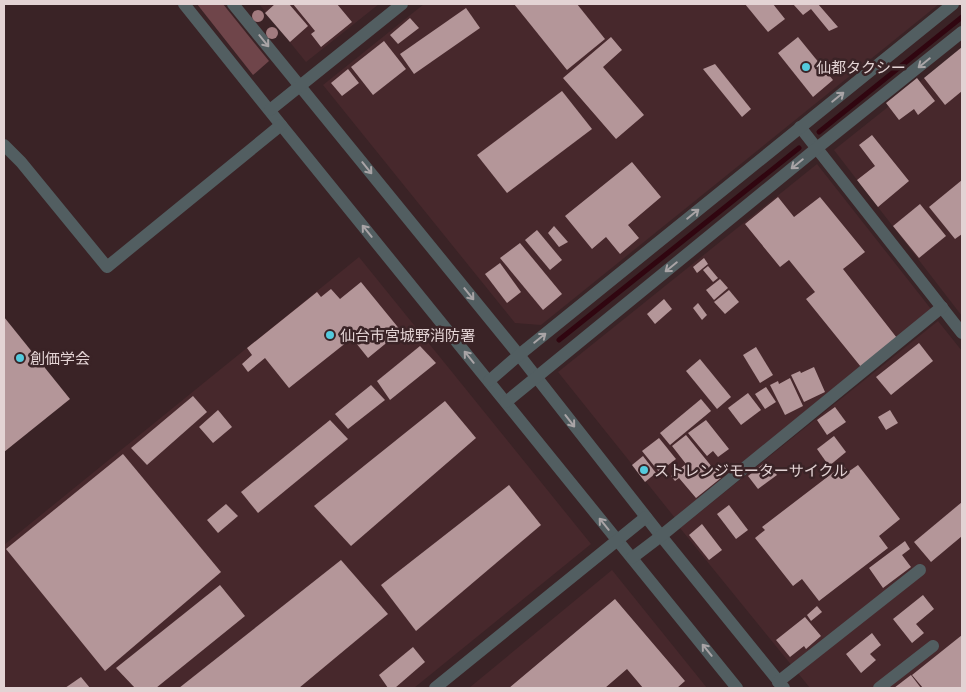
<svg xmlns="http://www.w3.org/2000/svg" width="966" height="692" viewBox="0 0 966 692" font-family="Barlow,'Noto Sans JP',sans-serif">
<rect width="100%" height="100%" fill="#3a2326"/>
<g fill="#47282c">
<polygon points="259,4 379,4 306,62"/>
<polygon points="424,4 939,4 541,325 515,323 323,85"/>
<polygon points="962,48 962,316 834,150"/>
<polygon points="817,164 931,309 675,518 558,372"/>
<polygon points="359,257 591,544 414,688 4,688 4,545"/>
<polygon points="938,321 962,351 962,688 810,688 680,528"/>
<polygon points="612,570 707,688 469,688"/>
</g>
<polygon fill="#6f454a" points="197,4 223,4 269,61 253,75"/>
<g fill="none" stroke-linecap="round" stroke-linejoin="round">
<g stroke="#300610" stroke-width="5">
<polyline points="819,132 962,17"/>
<polyline points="559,340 799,148"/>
</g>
</g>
<g fill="#b49699">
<polygon points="275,4 289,4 308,26 290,42 265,13"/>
<polygon points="293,4 337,4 352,22 321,47 311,34 315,31"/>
<polygon points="514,4 577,4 605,39 567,70"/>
<polygon points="745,4 773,4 785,19 768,32"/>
<polygon points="793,4 818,4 838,27 829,31 811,9 803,15"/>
<polygon points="466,8 480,28 414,74 400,54"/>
<polygon points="410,18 419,28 398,44 390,35"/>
<polygon points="611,37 622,50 603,67 644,115 616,139 563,78"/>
<polygon points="798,37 833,80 813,97 778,53"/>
<polygon points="384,41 406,69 373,95 351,67"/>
<polygon points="962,47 962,91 945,105 924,78"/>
<polygon points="715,64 751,109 742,117 703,69"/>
<polygon points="348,69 359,83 342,96 331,83"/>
<polygon points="917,78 935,101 918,115 914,109 899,120 886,103"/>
<polygon points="562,91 592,129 507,193 477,155"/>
<polygon points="872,135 909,181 878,207 857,180 875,166 859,145"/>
<polygon points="632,162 661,197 628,225 639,238 620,254 606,237 592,249 565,216"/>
<polygon points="962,180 962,234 955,239 929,207"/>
<polygon points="778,197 794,217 820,197 865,252 843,269 897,338 861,367 806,299 815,292 789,260 780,267 745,224"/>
<polygon points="920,204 946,236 919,258 893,226"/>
<polygon points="554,226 568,242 559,247 548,233"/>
<polygon points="537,230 562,260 550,270 525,240"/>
<polygon points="520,243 562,294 543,310 500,258"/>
<polygon points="704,258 708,264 697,273 693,267"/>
<polygon points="500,263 521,292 507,303 485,274"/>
<polygon points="708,266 718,278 713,282 703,270"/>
<polygon points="720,279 728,288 714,300 706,290"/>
<polygon points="361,282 401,331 368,358 352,338 289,388 265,358 248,372 242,364 252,355 247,348 317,292 321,297 331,289 340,299"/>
<polygon points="729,290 739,302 725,314 714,302"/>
<polygon points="664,299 672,309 655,324 647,314"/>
<polygon points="698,303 707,315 702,320 693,308"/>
<polygon points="4,317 70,399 4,452"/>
<polygon points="919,343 933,361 891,395 876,377"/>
<polygon points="420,346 436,363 390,400 377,381"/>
<polygon points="756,347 773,375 760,383 743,355"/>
<polygon points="700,359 731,397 717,409 686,371"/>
<polygon points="814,367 825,392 804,402 791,375 800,371 801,373"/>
<polygon points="790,378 803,406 785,415 770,385 778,381 779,384"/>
<polygon points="371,385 385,400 348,429 335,414"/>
<polygon points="766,387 776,402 765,409 755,394"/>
<polygon points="748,393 761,410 741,425 728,408"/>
<polygon points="193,396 207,412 147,465 131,448"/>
<polygon points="701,399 711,411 670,445 660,433"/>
<polygon points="445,401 476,438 351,546 314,506"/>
<polygon points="835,407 846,422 827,435 817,420"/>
<polygon points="218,410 232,427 213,443 199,427"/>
<polygon points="890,410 898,423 886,430 878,417"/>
<polygon points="330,420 348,439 258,513 241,492"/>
<polygon points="706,420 729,449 718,457 713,451 707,456 688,433"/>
<polygon points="686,435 721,478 696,498 679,478 675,481 671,476 686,464 672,446"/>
<polygon points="834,436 846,452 829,466 817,449"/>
<polygon points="659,438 676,459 659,472 642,451"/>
<polygon points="123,454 221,572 105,671 6,549"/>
<polygon points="643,456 656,473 645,482 632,465"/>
<polygon points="766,462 777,475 758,489 748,476"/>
<polygon points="843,465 848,472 858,465 900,519 879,536 888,548 819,601 802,579 793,586 755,538 765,530 762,527"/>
<polygon points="509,485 541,525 416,631 381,585"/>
<polygon points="962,502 962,536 931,562 914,542"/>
<polygon points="226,504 238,516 218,533 207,520"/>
<polygon points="729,505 748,530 736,539 717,514"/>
<polygon points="702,524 722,550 709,560 689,535"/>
<polygon points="905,541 910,549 902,555 911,567 883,588 869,568"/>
<polygon points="341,560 388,614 299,688 179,688"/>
<polygon points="220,585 245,616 156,688 135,688 116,668"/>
<polygon points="923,595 934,609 916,624 924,633 912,643 893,619"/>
<polygon points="615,599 685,681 677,688 643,688 627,669 605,688 509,688"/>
<polygon points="817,606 822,612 811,621 807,615"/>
<polygon points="805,617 821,636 806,649 804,646 790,657 776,640"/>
<polygon points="872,633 881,645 870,654 876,660 861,673 846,654"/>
<polygon points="962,635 962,688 943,688 942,687 941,688 923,688 912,675"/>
<polygon points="413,647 425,662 395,688 388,688 379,675"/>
<polygon points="911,675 921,688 894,688"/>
<polygon points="81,677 90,688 65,688"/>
</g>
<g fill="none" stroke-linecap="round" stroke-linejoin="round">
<g stroke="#525e61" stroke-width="12">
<polyline points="184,4 281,125 737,688"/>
<polyline points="233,4 519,355 661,536 784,688"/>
<polyline points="270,110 402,4"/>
<polyline points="800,127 962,333"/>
<polyline points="4,145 21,162 107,267 281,125"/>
<polyline points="489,381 519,355 953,4"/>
<polyline points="506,402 817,148 962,32"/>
<polyline points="632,558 661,536 942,307"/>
<polyline points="778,682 920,570"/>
<polyline points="435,688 646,517"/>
<polyline points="879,688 933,646"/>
</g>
</g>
<g fill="#a27b7f">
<circle cx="258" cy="16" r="6"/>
<circle cx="272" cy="33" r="6"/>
</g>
<defs><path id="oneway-shaft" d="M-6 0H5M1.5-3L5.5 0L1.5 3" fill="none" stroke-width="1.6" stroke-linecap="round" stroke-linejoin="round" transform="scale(1.25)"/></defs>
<g stroke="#a9a4a6">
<use href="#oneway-shaft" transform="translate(264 41) rotate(51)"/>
<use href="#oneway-shaft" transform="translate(924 63) rotate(141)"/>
<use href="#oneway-shaft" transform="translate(838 97) rotate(-39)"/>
<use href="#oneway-shaft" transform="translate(797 164) rotate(141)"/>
<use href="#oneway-shaft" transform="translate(367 168) rotate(51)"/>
<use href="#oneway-shaft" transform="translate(693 214) rotate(-39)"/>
<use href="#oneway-shaft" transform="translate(367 231) rotate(-129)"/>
<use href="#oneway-shaft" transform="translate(671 267) rotate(141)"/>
<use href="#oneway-shaft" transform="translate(469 294) rotate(51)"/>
<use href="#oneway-shaft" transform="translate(540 338) rotate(-39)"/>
<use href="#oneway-shaft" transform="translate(469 357) rotate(-129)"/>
<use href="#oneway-shaft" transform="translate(570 421) rotate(52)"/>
<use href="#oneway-shaft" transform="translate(604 524) rotate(-129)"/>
<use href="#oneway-shaft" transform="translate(707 650) rotate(-129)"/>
</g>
<g fill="#54cadd" stroke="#3a2326" stroke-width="2">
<circle cx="806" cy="67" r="5"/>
<circle cx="330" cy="335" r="5"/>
<circle cx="20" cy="358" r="5"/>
<circle cx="644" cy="470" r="5"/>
</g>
<g text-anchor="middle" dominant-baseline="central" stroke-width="5" stroke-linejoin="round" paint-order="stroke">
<g font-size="15" fill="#e3d3d4" stroke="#3a2326" text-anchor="start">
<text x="816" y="67">仙都タクシー</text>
<text x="340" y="335">仙台市宮城野消防署</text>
<text x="30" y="358">創価学会</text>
<text x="654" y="470">ストレンジモーターサイクル</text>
</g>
</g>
<rect width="966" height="692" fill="none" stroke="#e3d3d4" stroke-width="10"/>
</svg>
